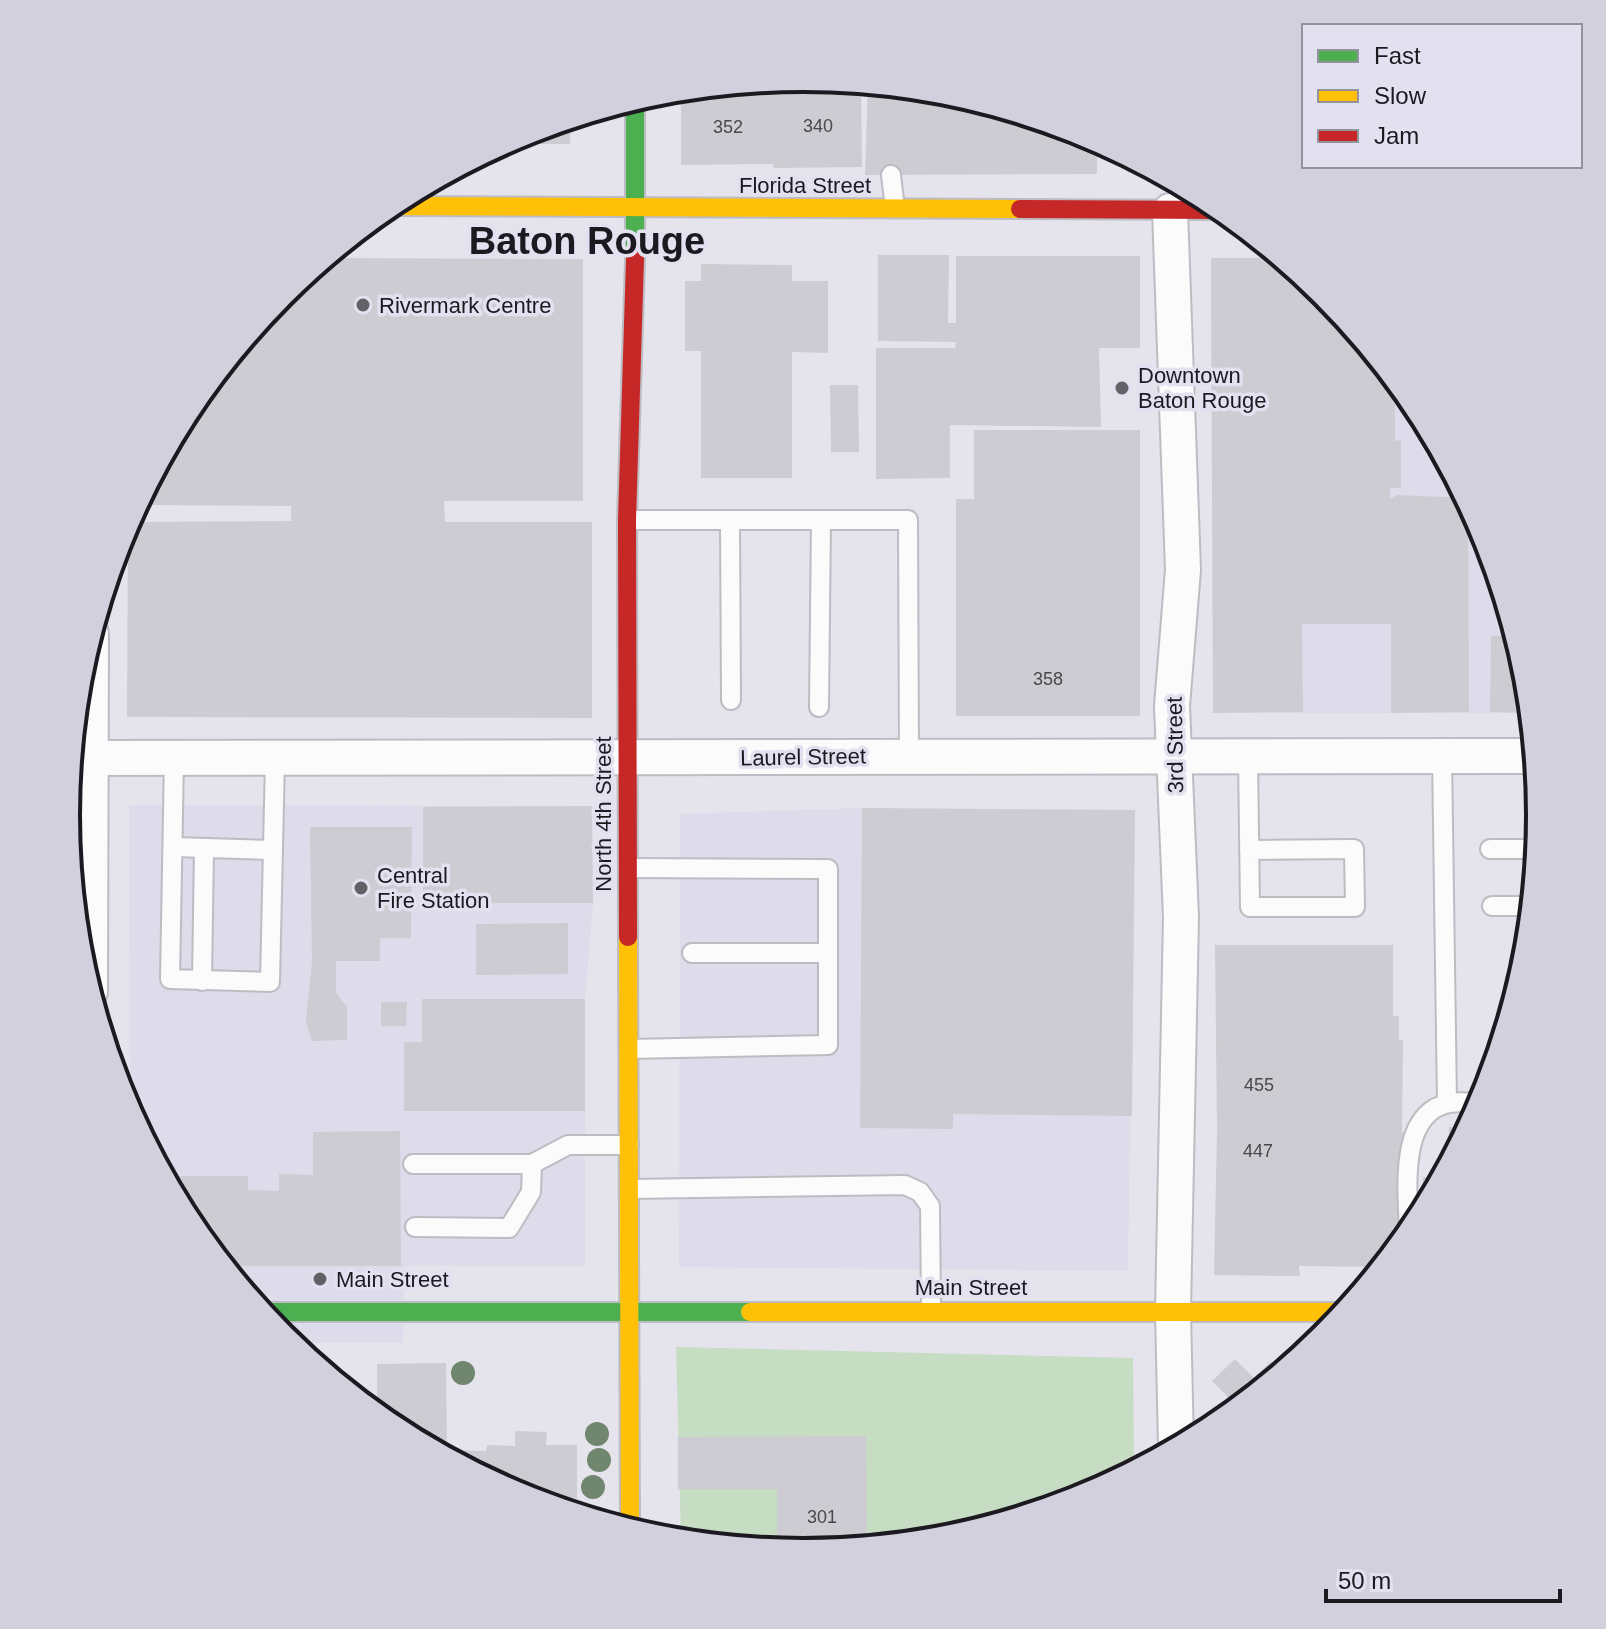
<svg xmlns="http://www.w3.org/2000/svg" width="1606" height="1629" viewBox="0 0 1606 1629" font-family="Helvetica,sans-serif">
<rect width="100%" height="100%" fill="#e5e4ec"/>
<g fill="#dedbeb">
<polygon points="1211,258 1281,258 1324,294 1416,405 1484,533 1526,671 1530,713 1213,713"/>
<polygon points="129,805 592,806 593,903 585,999 585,1266 404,1266 403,1343 291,1343 282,1335 190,1224 130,1112"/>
<polygon points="862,808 1135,810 1128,1271 679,1267 680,814"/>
</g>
<polygon fill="#c6ddc4" points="676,1347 1133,1358 1134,1469 1085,1496 946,1537 803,1551 681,1539"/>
<g fill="#cdccd2">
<polygon points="800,78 861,83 862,167 774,168 773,164 681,165 681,89 775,80 775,87 800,87"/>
<polygon points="868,84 947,92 1085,134 1097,140 1097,174 865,175"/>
<polygon points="570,119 570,144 501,144 521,133"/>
<polygon points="497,146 497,163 466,163"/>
<polygon points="878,255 949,255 948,323 956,323 956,256 1140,256 1140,348 1099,348 1101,427 950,425 950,478 876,479 876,348 955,348 956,342 878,341"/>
<polygon points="325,258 583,259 583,501 444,501 445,522 592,522 592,718 127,717 128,522 291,521 291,506 137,505 190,405 282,293"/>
<polygon points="1211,258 1281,258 1324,294 1395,380 1395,441 1401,440 1401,488 1390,488 1390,499 1397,495 1466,498 1468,504 1469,712 1391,713 1391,624 1302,624 1303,712 1213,713"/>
<polygon points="701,264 792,265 792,281 828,281 828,353 792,352 792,478 701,478 701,351 685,351 685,281 701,281"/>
<polygon points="830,385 858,385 859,452 831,452"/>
<polygon points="974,430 1140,430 1140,716 956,716 956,499 974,499"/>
<polygon points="1491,636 1515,636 1526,671 1530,713 1490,712"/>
<polygon points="592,806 593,903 423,903 423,807"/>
<polygon points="862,808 1135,810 1132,1116 953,1114 953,1129 860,1128"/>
<polygon points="310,827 412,827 411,938 380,938 380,961 336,961 336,993 347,1007 347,1040 312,1041 306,1022 312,962"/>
<polygon points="568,923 568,974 476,975 476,924"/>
<polygon points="1215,945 1393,945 1393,1016 1399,1016 1399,1040 1403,1040 1402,1132 1405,1132 1399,1245 1381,1267 1299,1266 1300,1276 1214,1275 1217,1131"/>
<polygon points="422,999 585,999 585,1111 404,1111 404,1042 422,1042"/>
<polygon points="381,1002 407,1002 406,1026 381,1026"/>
<polygon points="1449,1127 1467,1128 1448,1163"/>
<polygon points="400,1131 401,1266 225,1266 190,1224 165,1176 248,1176 248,1190 279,1191 279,1174 313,1175 313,1132"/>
<polygon points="1423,1177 1441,1177 1423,1211"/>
<polygon points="1235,1359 1254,1378 1270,1362 1292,1362 1233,1411 1227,1405 1232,1401 1212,1381"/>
<polygon points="446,1363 447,1450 486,1451 487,1445 515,1446 515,1431 547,1432 546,1445 577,1445 577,1512 521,1495 487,1477 487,1467 467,1467 393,1427 377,1414 377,1364"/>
<polygon points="866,1436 867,1545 803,1551 777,1549 777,1489 678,1489 678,1437"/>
</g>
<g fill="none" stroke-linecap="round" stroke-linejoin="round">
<g stroke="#bdbcc2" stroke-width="22">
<g id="lane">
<polyline points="891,175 895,208"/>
<polyline points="627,520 908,520 909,756"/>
<polyline points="730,520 731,700"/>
<polyline points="819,707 821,520"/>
<polyline points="1248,756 1250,907 1355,907 1354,849 1249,850"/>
<polyline points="1442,756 1447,1103"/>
<polyline points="174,758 170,979 270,982 275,758"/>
<polyline points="174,847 273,850"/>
<polyline points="1490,849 1537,849"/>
<polyline points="628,868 828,869 828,1045 629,1049"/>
<polyline points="1492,906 1531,906"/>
<polyline points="692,953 828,953"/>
<polyline points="202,981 204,848"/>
<polyline points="413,1164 532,1164 568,1145 629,1145"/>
<polyline points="629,1189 905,1185 920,1192 930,1206 931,1311"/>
<polyline points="415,1227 509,1228 531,1192 532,1164"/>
<path d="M1409 1233C1408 1194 1397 1112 1450 1103 1459 1101 1471 1103 1481 1103"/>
</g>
</g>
<g stroke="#bdbcc2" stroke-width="38">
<g id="street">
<polyline points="1170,211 1183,570 1172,706 1181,917 1173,1311 1176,1447"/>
<polyline points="72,758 1534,756"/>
<polyline points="90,992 91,634"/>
</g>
</g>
<g stroke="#bdbcc2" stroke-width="22">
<g id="fast">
<polyline points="635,259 635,99"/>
<polyline points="262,1312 750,1312"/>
</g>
</g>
<g stroke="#bdbcc2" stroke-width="22">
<g id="slow">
<polyline points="388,206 1020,209"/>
<polyline points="628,937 630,1529"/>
<polyline points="750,1312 1344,1312"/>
</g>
</g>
<g stroke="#bdbcc2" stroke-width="22">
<g id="jam">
<polyline points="1020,209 1223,210"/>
<polyline points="628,937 627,520 635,259"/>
</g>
</g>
<use href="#lane" stroke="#fbfbfc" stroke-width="18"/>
<use href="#street" stroke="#fbfbfc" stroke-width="34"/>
<use href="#fast" stroke="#4caf50" stroke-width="18"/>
<use href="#slow" stroke="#ffc107" stroke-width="18"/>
<use href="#jam" stroke="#c62828" stroke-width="18"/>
</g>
<g fill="#71866f">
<circle cx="463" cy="1373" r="12"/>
<circle cx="597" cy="1434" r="12"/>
<circle cx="599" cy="1460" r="12"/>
<circle cx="593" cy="1487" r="12"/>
</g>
<g fill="#626167" stroke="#e3e0ef" stroke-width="3">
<circle cx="363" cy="305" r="8"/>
<circle cx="1122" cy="388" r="8"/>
<circle cx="361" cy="888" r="8"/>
<circle cx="320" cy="1279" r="8"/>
</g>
<g text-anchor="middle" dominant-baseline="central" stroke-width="7" stroke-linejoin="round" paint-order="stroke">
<g font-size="18" fill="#4a484e">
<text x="818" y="126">340</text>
<text x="728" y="127">352</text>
<text x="1048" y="679">358</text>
<text x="1259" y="1085">455</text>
<text x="1258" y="1151">447</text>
<text x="822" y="1517">301</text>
</g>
<g font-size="22" fill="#1c1a20" stroke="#e3e0ef">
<text x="805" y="185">Florida Street</text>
<text transform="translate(1175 745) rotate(-91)">3rd Street</text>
<text transform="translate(803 757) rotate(-1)">Laurel Street</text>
<text transform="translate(603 814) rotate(-90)">North 4th Street</text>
<text x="971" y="1287">Main Street</text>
</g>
<g font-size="22" fill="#1c1a20" stroke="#e3e0ef" text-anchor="start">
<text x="379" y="305">Rivermark Centre</text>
<text x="1138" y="375">Downtown<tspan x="1138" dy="25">Baton Rouge</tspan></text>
<text x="377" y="875">Central<tspan x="377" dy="25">Fire Station</tspan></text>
<text x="336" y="1279">Main Street</text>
</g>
<g font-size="38" font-weight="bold" fill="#1c1a20" stroke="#e3e0ef">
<text x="587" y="241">Baton Rouge</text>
</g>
</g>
<path d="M0 0H1606V1629H0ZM80 815a723 723 0 1 1 1446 0a723 723 0 1 1-1446 0Z" fill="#d3d0de" fill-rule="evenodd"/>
<path fill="none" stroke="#1c1a20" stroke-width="4" d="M80 815a723 723 0 1 1 1446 0a723 723 0 1 1-1446 0Z"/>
<rect x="1302" y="24" width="280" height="144" fill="#e3e0ef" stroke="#93919c" stroke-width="2"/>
<rect x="1318" y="50" width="40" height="12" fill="#4caf50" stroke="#93919c" stroke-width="2"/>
<text x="1374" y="64" font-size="24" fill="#1c1a20">Fast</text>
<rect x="1318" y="90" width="40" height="12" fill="#ffc107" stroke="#93919c" stroke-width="2"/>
<text x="1374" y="104" font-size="24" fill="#1c1a20">Slow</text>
<rect x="1318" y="130" width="40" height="12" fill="#c62828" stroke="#93919c" stroke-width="2"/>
<text x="1374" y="144" font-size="24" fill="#1c1a20">Jam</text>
<path d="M1326 1589v12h234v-12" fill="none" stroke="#1c1a20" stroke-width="4"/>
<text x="1338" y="1589" font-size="24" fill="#1c1a20" stroke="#e3e0ef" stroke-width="6" paint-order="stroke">50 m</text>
</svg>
